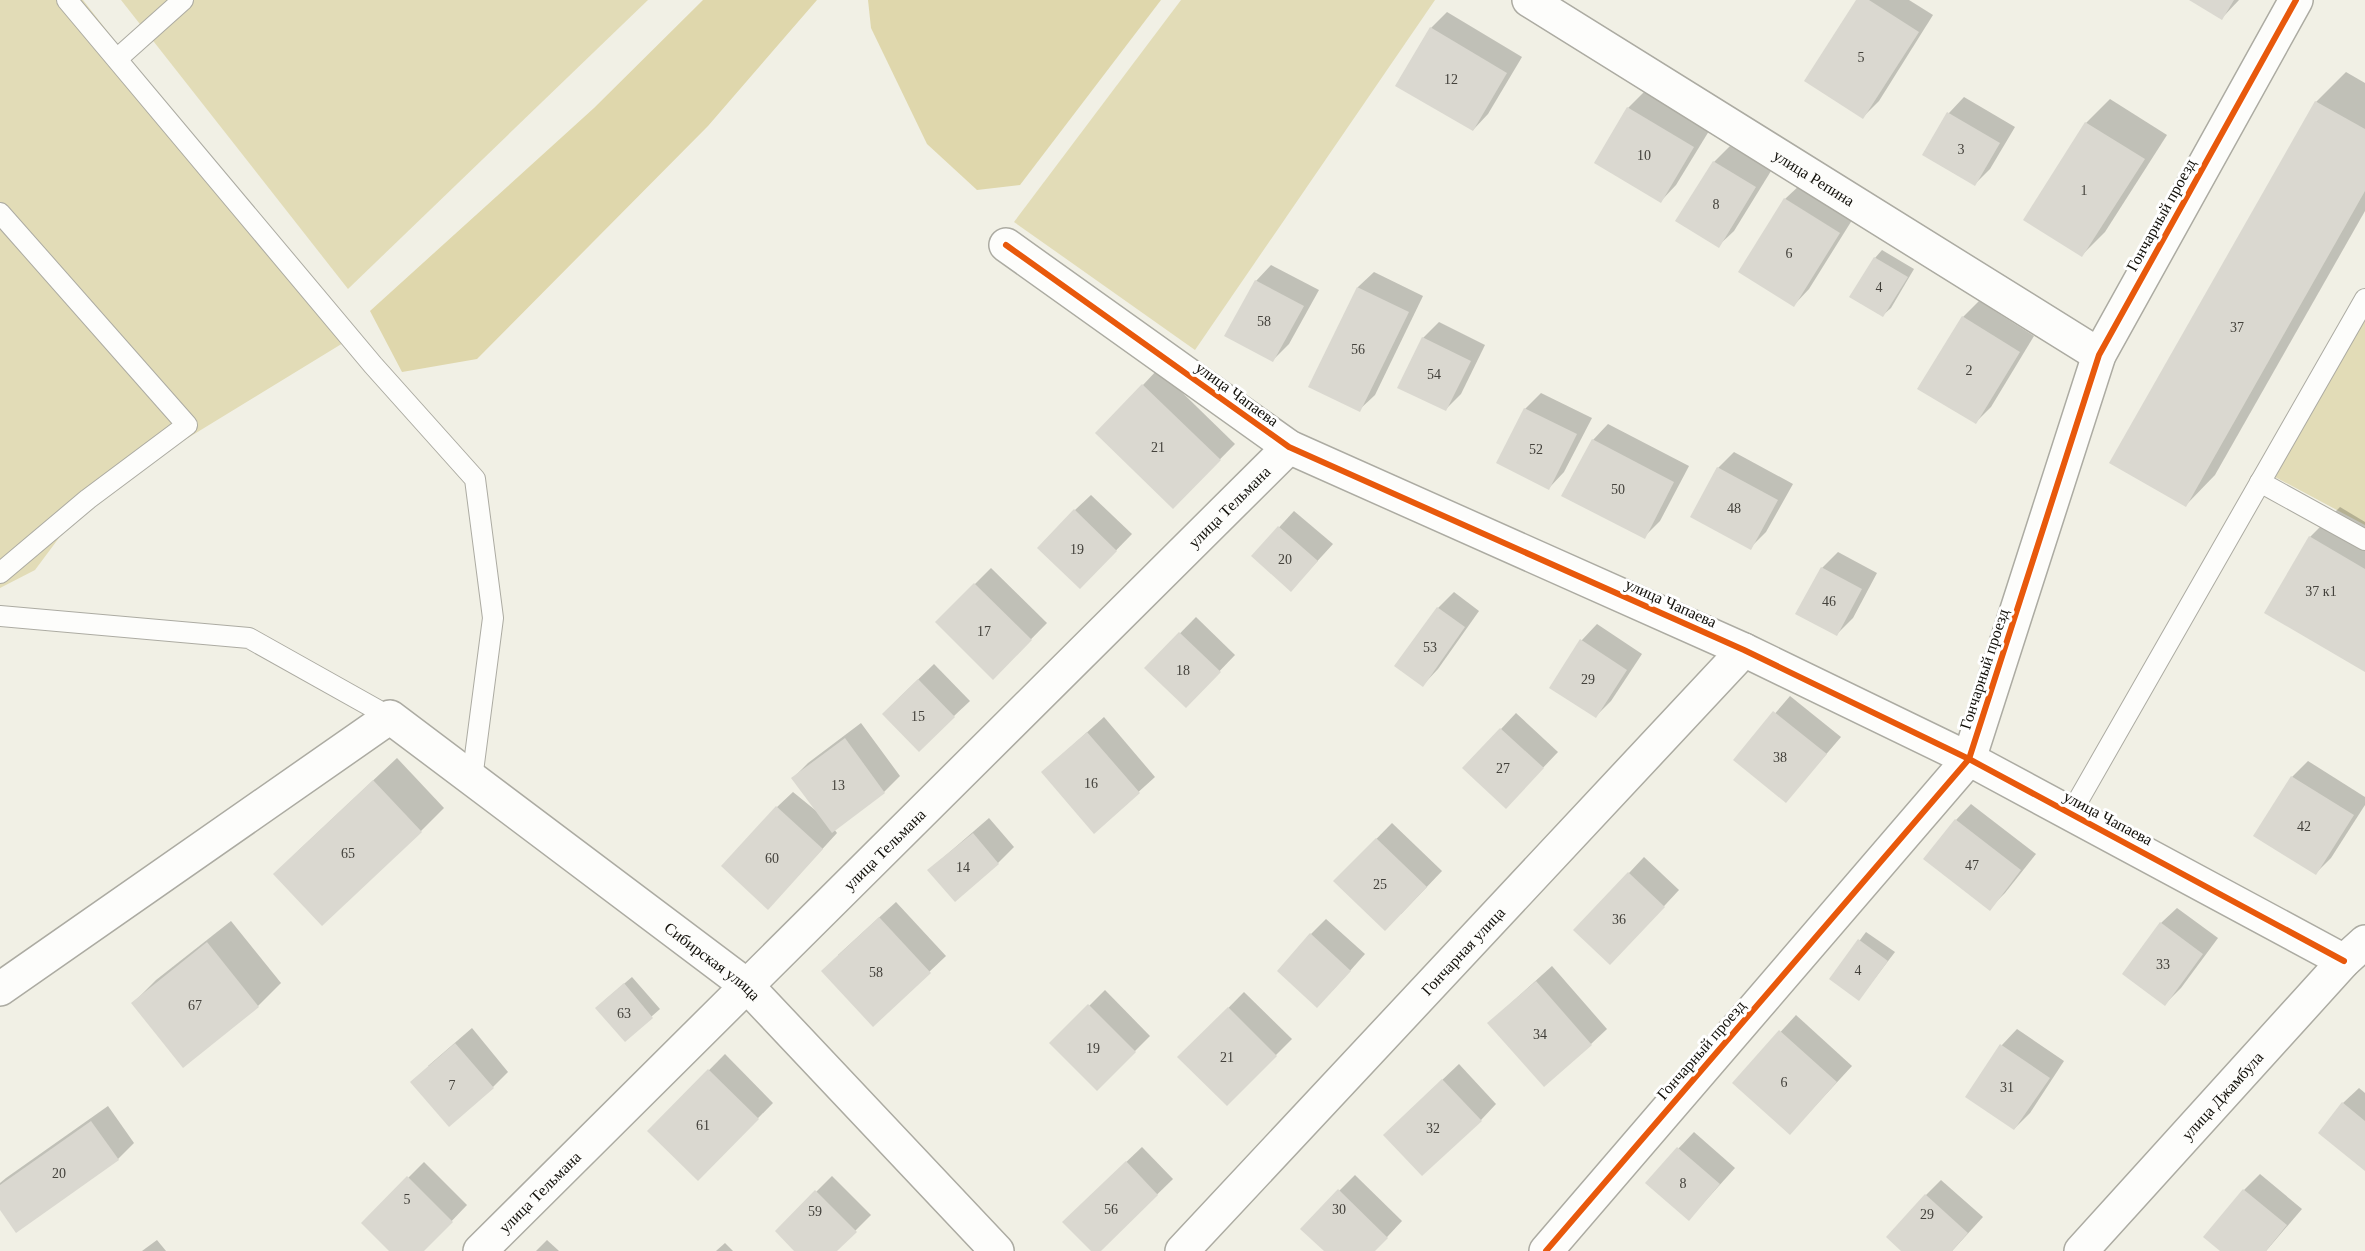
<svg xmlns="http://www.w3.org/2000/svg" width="2365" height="1251" viewBox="0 0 2365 1251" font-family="'Times New Roman',serif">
<rect width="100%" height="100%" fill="#f1f0e5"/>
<g fill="#e2dcb7">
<polygon points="0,0 83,0 348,340 88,499 35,570 0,588"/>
<polygon points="121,0 648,0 348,289"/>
<polygon points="1181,0 1435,0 1195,350 1014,222"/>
<polygon points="2365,318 2365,525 2275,477"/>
</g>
<g fill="#dfd7ac">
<polygon points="703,0 817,0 708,126 477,359 402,372 370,311 594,108"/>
<polygon points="868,0 1161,0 1020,185 977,190 927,144 871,28"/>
</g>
<g fill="#0003">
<polygon points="1858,0 1909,0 1933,15 1879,101 1863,117"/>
<polygon points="2192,0 2239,0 2222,18"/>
<polygon points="1447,12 1522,57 1488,114 1473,130 1431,28"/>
<polygon points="2346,72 2365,83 2365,211 2215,475 2186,505 2111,463 2316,102"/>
<polygon points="1644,92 1709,131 1676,185 1661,201 1628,108"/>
<polygon points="1964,97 2015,127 1990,169 1975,184 1924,155 1949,113"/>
<polygon points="2110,99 2167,135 2105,232 2082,255 2025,220 2086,123"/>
<polygon points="1730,146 1771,171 1734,231 1718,246 1714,162"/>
<polygon points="1801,184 1854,217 1809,289 1794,305 1785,199"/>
<polygon points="1882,250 1914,269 1891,308 1883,315 1875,258"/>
<polygon points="1271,265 1319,290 1289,344 1273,360 1256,281"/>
<polygon points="1374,272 1423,296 1375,395 1359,410 1310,386 1358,287"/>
<polygon points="1979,301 2034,336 1991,407 1976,422 1963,317"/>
<polygon points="1439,322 1485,345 1461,394 1445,410 1423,338"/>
<polygon points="1158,369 1235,444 1173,507 1143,385"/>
<polygon points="1541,393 1592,418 1564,472 1549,488 1498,462 1525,409"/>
<polygon points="1608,424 1689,466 1660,521 1644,537 1593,440"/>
<polygon points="1734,452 1793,484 1766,532 1750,548 1692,516 1718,468"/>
<polygon points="1091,495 1132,534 1095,572 1075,510"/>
<polygon points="2340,507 2365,522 2365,670 2310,537"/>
<polygon points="1294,511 1333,544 1291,590 1253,556"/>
<polygon points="1838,552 1877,573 1853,618 1837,634 1797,614 1822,568"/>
<polygon points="991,568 1047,623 993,678 937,622"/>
<polygon points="1454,592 1479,611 1438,669 1423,685 1438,608"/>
<polygon points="1196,617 1235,655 1186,706 1146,668"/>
<polygon points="1597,624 1642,654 1611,701 1596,716 1551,687 1582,640"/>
<polygon points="934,664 970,701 954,716 899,698"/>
<polygon points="1790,696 1841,737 1786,801 1735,760"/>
<polygon points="1516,713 1558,752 1521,791 1501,729"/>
<polygon points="1104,717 1155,777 1094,832 1043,772"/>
<polygon points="861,723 900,776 884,792 834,829 837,833 783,892 777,807 793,792 820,814 793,778 808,763"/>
<polygon points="397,758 444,808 421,831 298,851"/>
<polygon points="2308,761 2365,797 2365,805 2331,858 2316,873 2255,835 2292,777"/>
<polygon points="1971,804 2036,854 2005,893 1989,909 1956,820"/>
<polygon points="989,818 1014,847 998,863 929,870"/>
<polygon points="1392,823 1442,871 1401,914 1335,881"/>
<polygon points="1644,857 1679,890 1626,947 1629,873"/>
<polygon points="896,902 946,956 873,1025 838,955"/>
<polygon points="2177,908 2218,938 2181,988 2165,1004 2161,923"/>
<polygon points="1326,919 1365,954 1333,990 1311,934"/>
<polygon points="231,921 281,983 258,1006 133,1003 156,980"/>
<polygon points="1866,932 1895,952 1859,999 1831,979"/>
<polygon points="1552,966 1607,1029 1591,1044 1489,1023"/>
<polygon points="632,977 660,1009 625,1040 605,1000"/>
<polygon points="1105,990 1150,1036 1097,1089 1052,1043"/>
<polygon points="1244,992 1292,1039 1227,1104 1180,1057"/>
<polygon points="1796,1015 1852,1066 1805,1117 1734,1083"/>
<polygon points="472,1028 508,1072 493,1087 428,1066"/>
<polygon points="2017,1029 2064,1061 2030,1113 2014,1129 2002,1045"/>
<polygon points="725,1054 773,1103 698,1179 649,1131"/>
<polygon points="1459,1064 1496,1104 1481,1120 1401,1119"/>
<polygon points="2359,1088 2365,1093 2365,1169 2343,1103"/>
<polygon points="108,1106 134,1143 118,1159 0,1208 0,1183 6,1178"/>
<polygon points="1694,1132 1735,1168 1689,1219 1647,1182"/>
<polygon points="1142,1147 1173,1179 1099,1251 1093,1251 1080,1206"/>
<polygon points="424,1162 467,1205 423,1251 392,1251 363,1223"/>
<polygon points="2260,1174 2302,1209 2266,1251 2222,1251 2244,1190"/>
<polygon points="1355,1175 1402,1221 1374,1251 1326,1251 1302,1228"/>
<polygon points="832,1176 871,1215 835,1251 796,1251 777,1231"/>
<polygon points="1941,1180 1983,1217 1952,1251 1903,1251 1926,1195"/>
<polygon points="157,1240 166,1251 142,1251"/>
<polygon points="547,1240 559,1251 536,1251"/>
<polygon points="725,1243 733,1251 716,1251"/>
</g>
<g fill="#dad8d0">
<polygon points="1856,0 1869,0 1919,32 1863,119 1804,81"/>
<polygon points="2189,0 2234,0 2222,20"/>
<polygon points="1430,27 1507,73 1473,131 1395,86"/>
<polygon points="2315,101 2365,129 2365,191 2186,507 2109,463"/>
<polygon points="1627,107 1694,147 1661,203 1594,163"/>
<polygon points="1947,112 2000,143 1975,186 1922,155"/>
<polygon points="2085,122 2145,159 2082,257 2023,220"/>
<polygon points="1713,161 1756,187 1719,248 1675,221"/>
<polygon points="1784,198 1840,233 1794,307 1738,272"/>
<polygon points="1874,257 1908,277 1883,317 1849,297"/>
<polygon points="1255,280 1304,306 1273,362 1224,336"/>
<polygon points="1357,287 1409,312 1360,412 1308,387"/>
<polygon points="1962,316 2020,352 1976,424 1917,389"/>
<polygon points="1422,337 1471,361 1446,411 1397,388"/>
<polygon points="1142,384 1221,460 1173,509 1095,433"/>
<polygon points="1524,408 1577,434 1549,490 1496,463"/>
<polygon points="1592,439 1674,482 1645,539 1561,496"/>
<polygon points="1717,467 1778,500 1751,550 1690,517"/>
<polygon points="1074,509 1117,551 1080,589 1037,548"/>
<polygon points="1278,526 1318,561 1291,592 1251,556"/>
<polygon points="2309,536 2365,569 2365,672 2264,613"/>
<polygon points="1821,567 1862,589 1837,636 1795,614"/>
<polygon points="974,583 1032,640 993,680 935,622"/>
<polygon points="1437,607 1465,627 1423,687 1394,666"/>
<polygon points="1179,632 1221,672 1186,708 1144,668"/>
<polygon points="1580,639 1627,670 1596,718 1549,688"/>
<polygon points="918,679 955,717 919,752 882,714"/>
<polygon points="1773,711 1827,754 1786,803 1733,760"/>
<polygon points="1500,728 1544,768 1506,809 1462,768"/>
<polygon points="1087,732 1140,793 1094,834 1041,772"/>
<polygon points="845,738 885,793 832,833 791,778"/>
<polygon points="2291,776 2354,815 2316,875 2253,836"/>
<polygon points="373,780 422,832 322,926 273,874"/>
<polygon points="776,806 823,849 768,910 721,866"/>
<polygon points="1955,819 2021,870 1990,911 1923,859"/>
<polygon points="973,833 999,864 955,902 927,870"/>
<polygon points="1376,838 1427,887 1385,931 1333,881"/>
<polygon points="1628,872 1665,907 1610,965 1573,930"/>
<polygon points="879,917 931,973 873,1027 821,971"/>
<polygon points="2160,922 2203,954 2165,1006 2122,974"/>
<polygon points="1310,933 1351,971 1317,1008 1277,971"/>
<polygon points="1858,939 1888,961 1859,1001 1829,979"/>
<polygon points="207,942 259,1007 183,1068 131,1003"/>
<polygon points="1536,981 1592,1045 1544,1087 1487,1023"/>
<polygon points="624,983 653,1018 625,1042 595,1008"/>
<polygon points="1088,1004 1136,1052 1097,1091 1049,1043"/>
<polygon points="1228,1007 1277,1056 1227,1106 1177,1057"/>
<polygon points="1779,1030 1837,1082 1790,1135 1732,1083"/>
<polygon points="455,1043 494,1088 449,1127 410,1082"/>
<polygon points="2000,1044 2050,1078 2014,1130 1965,1097"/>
<polygon points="708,1069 759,1119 698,1181 647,1131"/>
<polygon points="1442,1079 1482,1121 1422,1176 1383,1135"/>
<polygon points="2342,1102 2365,1121 2365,1171 2318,1133"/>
<polygon points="91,1121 119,1160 16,1233 0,1210 0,1185"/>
<polygon points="1677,1147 1720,1184 1689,1221 1645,1183"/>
<polygon points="1126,1161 1158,1195 1101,1251 1091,1251 1062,1222"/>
<polygon points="407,1176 453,1222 424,1251 389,1251 361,1223"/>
<polygon points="1338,1189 1388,1238 1375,1251 1324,1251 1300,1229"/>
<polygon points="2243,1189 2287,1225 2266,1251 2220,1251 2203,1237"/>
<polygon points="815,1190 857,1232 837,1251 794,1251 775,1231"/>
<polygon points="1925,1194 1968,1233 1952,1251 1901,1251 1886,1237"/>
</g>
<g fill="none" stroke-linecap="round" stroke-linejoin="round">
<g stroke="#acaba2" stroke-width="22">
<g id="lane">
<polyline points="67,0 373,365 475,479 493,618 472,779"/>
<polyline points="117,59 183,0"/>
<polyline points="0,213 187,425 88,499 0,573"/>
<polyline points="2260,482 2365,540"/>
<polyline points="0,616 249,638 390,717"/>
<polyline points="2071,813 2365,299"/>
</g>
</g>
<g stroke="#acaba2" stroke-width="36">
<g id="street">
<path id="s1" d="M1529 0 2099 355"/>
<polyline points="1006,245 1289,447 1744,650 1969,759 2344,961"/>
<path id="s2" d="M0 989 390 717 746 985 997 1251"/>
<path id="s3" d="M480 1251 1289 447"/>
<path id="s4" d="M1182 1251 1744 650"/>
<polyline points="1546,1251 1969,759 2099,355 2296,0"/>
<path id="s5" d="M2081 1251 2344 961 2365 942"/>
</g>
</g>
<use href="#lane" stroke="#fdfdfb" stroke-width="20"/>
<use href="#street" stroke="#fdfdfb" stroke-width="33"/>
<g stroke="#fff" stroke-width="10">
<g id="cycleway">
<polyline points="1006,245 1289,447 1744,650 1969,759 2344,961"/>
<polyline points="1546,1251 1969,759 2099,355 2296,0"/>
</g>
</g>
<use href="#cycleway" stroke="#e8590c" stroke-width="6"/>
</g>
<g text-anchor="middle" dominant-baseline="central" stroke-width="6" stroke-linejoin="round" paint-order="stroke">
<g font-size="14" fill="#43413b">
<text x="1861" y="57">5</text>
<text x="1451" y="79">12</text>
<text x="1961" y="149">3</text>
<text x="1644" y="155">10</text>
<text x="2084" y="190">1</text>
<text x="1716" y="204">8</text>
<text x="1789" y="253">6</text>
<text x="1879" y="287">4</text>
<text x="1264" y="321">58</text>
<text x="2237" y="327">37</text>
<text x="1358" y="349">56</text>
<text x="1969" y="370">2</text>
<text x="1434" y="374">54</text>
<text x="1158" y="447">21</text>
<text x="1536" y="449">52</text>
<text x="1618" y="489">50</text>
<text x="1734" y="508">48</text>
<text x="1077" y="549">19</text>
<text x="1285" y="559">20</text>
<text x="2321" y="591">37 к1</text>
<text x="1829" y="601">46</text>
<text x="984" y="631">17</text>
<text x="1430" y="647">53</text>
<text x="1183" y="670">18</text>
<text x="1588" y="679">29</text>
<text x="918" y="716">15</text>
<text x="1780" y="757">38</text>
<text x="1503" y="768">27</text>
<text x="1091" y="783">16</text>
<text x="838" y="785">13</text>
<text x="2304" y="826">42</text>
<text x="348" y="853">65</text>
<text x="772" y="858">60</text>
<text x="1972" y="865">47</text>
<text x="963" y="867">14</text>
<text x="1380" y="884">25</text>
<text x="1619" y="919">36</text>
<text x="2163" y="964">33</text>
<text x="1858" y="970">4</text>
<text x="876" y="972">58</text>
<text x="195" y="1005">67</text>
<text x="624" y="1013">63</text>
<text x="1540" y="1034">34</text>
<text x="1093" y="1048">19</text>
<text x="1227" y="1057">21</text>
<text x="1784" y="1082">6</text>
<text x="452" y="1085">7</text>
<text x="2007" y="1087">31</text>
<text x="703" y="1125">61</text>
<text x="1433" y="1128">32</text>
<text x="59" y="1173">20</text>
<text x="1683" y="1183">8</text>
<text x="407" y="1199">5</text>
<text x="1111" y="1209">56</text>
<text x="1339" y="1209">30</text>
<text x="815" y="1211">59</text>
<text x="1927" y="1214">29</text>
</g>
<g font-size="16" fill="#110f09" stroke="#fff">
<text stroke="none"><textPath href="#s1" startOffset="336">улица Репина</textPath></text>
<text transform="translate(2161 215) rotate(-61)">Гончарный проезд</text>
<text transform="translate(1237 394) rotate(36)">улица Чапаева</text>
<text stroke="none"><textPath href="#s3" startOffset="1056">улица Тельмана</textPath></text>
<text transform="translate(1671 603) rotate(24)">улица Чапаева</text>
<text transform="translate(1984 669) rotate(-72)">Гончарный проезд</text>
<text transform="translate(2108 818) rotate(28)">улица Чапаева</text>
<text stroke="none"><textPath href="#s3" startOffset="570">улица Тельмана</textPath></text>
<text stroke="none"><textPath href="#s4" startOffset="411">Гончарная улица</textPath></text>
<text stroke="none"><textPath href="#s2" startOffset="880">Сибирская улица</textPath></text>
<text transform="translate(1701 1050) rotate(-49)">Гончарный проезд</text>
<text stroke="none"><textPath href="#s5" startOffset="210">улица Джамбула</textPath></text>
<text stroke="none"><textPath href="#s3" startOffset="84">улица Тельмана</textPath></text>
</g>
</g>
</svg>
